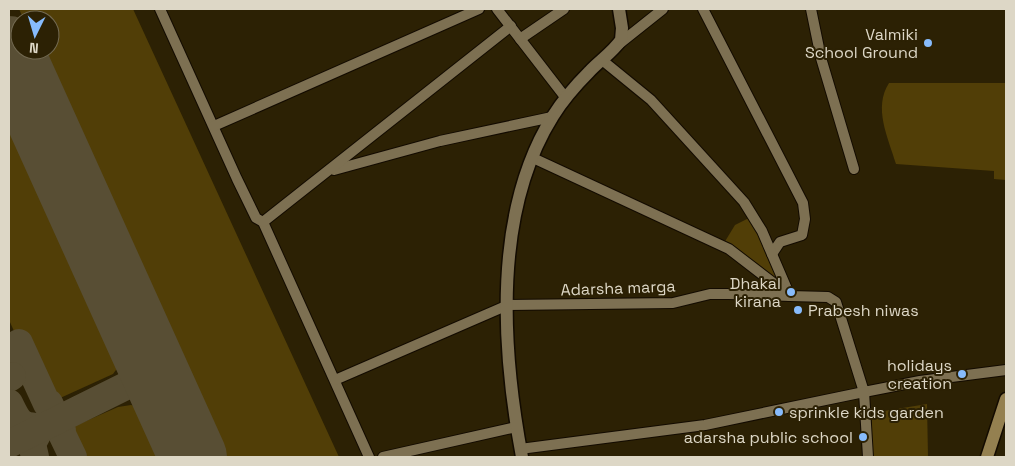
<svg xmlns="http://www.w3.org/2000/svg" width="1015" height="466" viewBox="0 0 1015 466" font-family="'Space Grotesk',sans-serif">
<rect width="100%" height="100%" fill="#2c2104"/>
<g fill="#513e07">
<polygon points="19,9 133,9 339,457 223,457 38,50 50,50 50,20 24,20"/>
<path d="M889 83H1006V180L994 179V171L896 164C888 137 873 108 889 83Z"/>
<polygon points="9,94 123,348 121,363 113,374 47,404 9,320"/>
<polygon points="751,217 783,285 724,243 735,225"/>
<polygon points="927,404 928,457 872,457 872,413"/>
<path d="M131 405C158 411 163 434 174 457H73L61 432 118 407Z"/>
</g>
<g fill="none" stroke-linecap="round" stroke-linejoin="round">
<g stroke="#584e34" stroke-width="28">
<polyline points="9,349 19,343 47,404 49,403 62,431 61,432 73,457"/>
<polyline points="9,378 12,376"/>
<path d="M128 385C148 381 159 389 169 405"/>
<path d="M9 403C18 421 19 427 41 427L32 444 35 457"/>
<path d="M9 444 128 385C142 374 145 362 142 345"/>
</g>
<polyline stroke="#584e34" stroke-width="68" points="9,50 193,457"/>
<g stroke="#130b00" stroke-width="12">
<g id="minor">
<polyline points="160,9 237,179 256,218 263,222 369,457"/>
<polyline points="497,9 565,97"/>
<polyline points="703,9 803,203 805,219 802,235 780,242 772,254"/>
<polyline points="811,9 821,58 854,169"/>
<polyline points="520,39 564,9"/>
<polyline points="619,44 663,9"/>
<polyline points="602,60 651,100 744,202 762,231 790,296 828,297 836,302 864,392 920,381 1006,370"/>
<polyline points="214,126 479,9"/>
<polyline points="533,158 729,249 789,295"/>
<polyline points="334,170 440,141 552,117"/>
<polyline points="263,222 511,26"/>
<polyline points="335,380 508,305 673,303 710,294 729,294 790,296"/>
<polyline points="520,449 705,425 864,392 868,457"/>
<polyline points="383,457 516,427"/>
</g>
</g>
<g stroke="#130b00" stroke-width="15">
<path id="tertiary" d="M522 457C502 350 492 213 553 116 563 100 575 86 589 72 599 61 612 53 621 40L622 28 619 9"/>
</g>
<g stroke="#130b00" stroke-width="15">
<polyline id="secondary" points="987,457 1006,399"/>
</g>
<use href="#minor" stroke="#7d7052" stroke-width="10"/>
<use href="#tertiary" stroke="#7d7052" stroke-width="12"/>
<use href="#secondary" stroke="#948050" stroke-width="12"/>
</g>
<g fill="#87bbfc" stroke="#2c2104" stroke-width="2">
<circle cx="928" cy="43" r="5"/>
<circle cx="791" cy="292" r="5"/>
<circle cx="798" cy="310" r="5"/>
<circle cx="962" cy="374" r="5"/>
<circle cx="779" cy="412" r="5"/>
<circle cx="863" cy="437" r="5"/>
</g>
<g text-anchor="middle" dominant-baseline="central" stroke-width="4" stroke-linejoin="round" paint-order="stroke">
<g font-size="16" fill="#ddd7c6" stroke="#2c2104" text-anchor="end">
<text x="918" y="34">Valmiki<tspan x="918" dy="18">School Ground</tspan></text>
<text x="781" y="283">Dhakal<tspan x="781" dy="18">kirana</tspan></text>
<text x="808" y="310" text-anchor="start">Prabesh niwas</text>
<text x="952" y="365">holidays<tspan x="952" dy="18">creation</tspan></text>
<text x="789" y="412" text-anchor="start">sprinkle kids garden</text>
<text x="853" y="437">adarsha public school</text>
</g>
<g font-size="16" fill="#ddd7c6" stroke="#2c2104">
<text transform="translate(618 288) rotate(-2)">Adarsha marga</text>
</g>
</g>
<rect width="1015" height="466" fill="none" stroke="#ddd7c6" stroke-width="20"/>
<g transform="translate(35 35) rotate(185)"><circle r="24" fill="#2c2104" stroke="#736a52"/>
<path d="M0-4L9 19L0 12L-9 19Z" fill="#87bbfc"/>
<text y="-8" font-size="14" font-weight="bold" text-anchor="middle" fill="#ddd7c6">N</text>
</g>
</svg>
